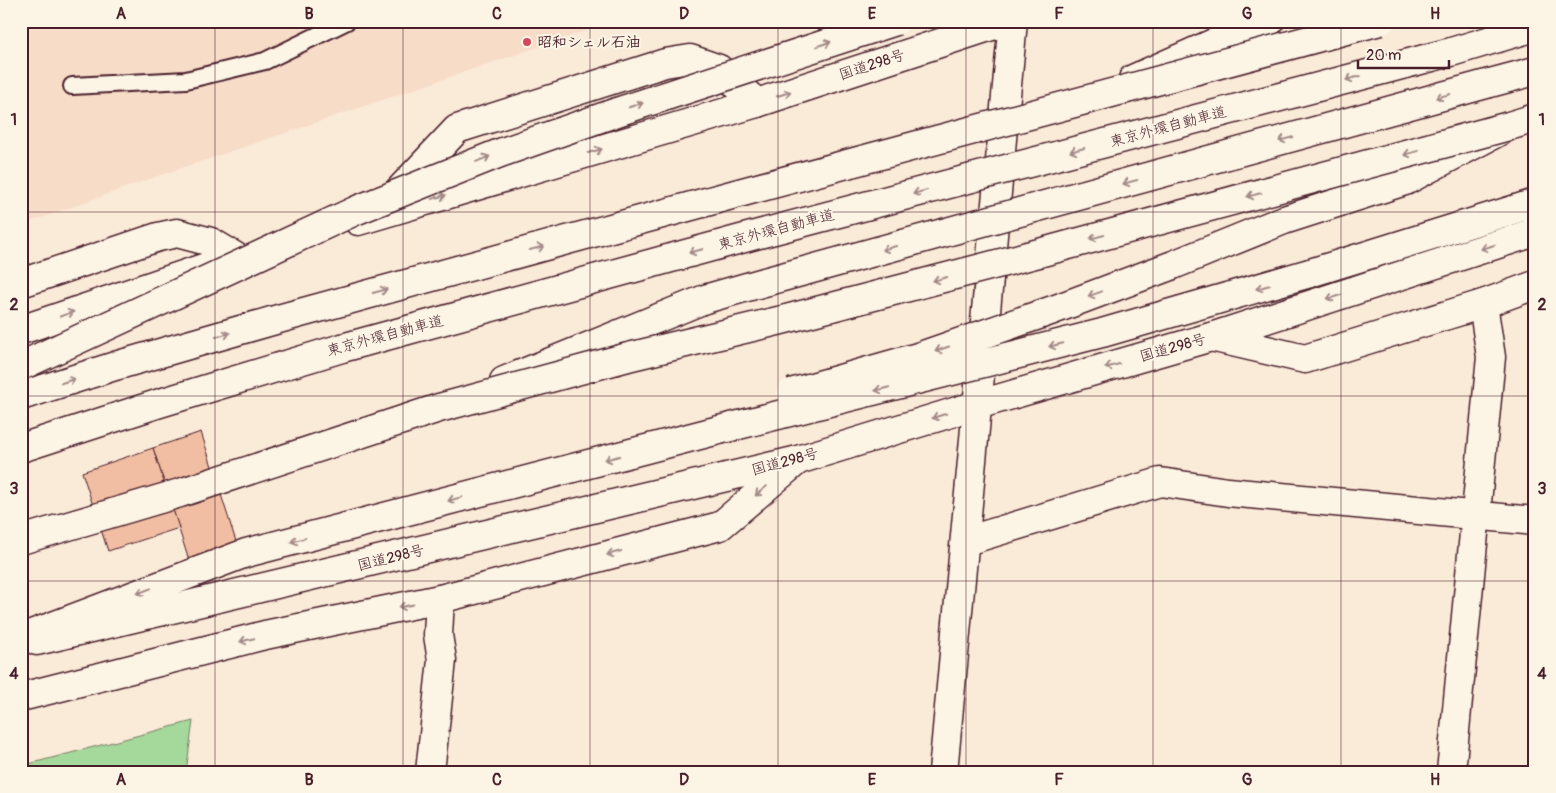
<svg xmlns="http://www.w3.org/2000/svg" width="1556" height="793" viewBox="0 0 1556 793" font-family="Pangolin,'Klee One',sans-serif">
<rect width="100%" height="100%" fill="#faead8"/>
<filter id="ink" filterUnits="userSpaceOnUse"><feTurbulence type="fractalNoise" baseFrequency=".02" numOctaves="2"/><feDisplacementMap in="SourceGraphic" scale="10" xChannelSelector="R" yChannelSelector="G"/><feConvolveMatrix kernelMatrix="1 2 1 2 8 2 1 2 1" color-interpolation-filters="sRGB"/></filter>
<g filter="url(#ink)">
<polygon fill="#f7dcc8" points="21,21 615,21 158,176 21,225"/>
<polygon fill="#a5d99c" stroke="#787c64" points="193,721 186,772 21,772 21,766"/>
<g fill="#f1bda3" stroke="#4a1f2b">
<polygon points="201,432 240,554 192,570 153,448"/>
<polygon points="153,448 179,528 108,551 82,472"/>
</g>
<g fill="none" stroke-linecap="round" stroke-linejoin="round">
<g stroke="#4a1f2b" stroke-width="20">
<polyline id="service" points="72,86 186,80 265,61 347,21"/>
</g>
<g stroke="#4a1f2b" stroke-width="31">
<g id="minor">
<polyline points="392,198 457,129 665,63 690,59 719,69 757,103"/>
<polyline points="21,283 158,237 177,233 211,242 236,257"/>
<polyline points="1211,337 1305,359 1483,304 1535,285"/>
<polyline points="966,541 1160,482 1228,492 1535,521"/>
<polyline points="21,697 265,635 440,599 720,526 798,460"/>
<polyline points="430,772 442,660 438,635 440,599"/>
<polyline points="1451,772 1491,357 1483,304"/>
</g>
</g>
<g stroke="#4a1f2b" stroke-width="31">
<polyline id="tertiary" points="943,772 1013,21"/>
</g>
<g stroke="#4a1f2b" stroke-width="31">
<g id="trunk">
<polyline points="358,221 757,103 1007,21"/>
<polyline points="21,330 221,262"/>
<polyline points="37,641 798,460 977,405 1211,337 1535,232"/>
</g>
</g>
<g stroke="#4a1f2b" stroke-width="31">
<g id="motorway">
<polyline points="1133,79 1234,34 1270,21"/>
<polyline points="1490,83 1535,71"/>
<polyline points="1173,265 1284,220 1405,181 1509,126 1535,118"/>
<polyline points="1310,273 1535,203"/>
<polyline points="504,381 705,299 768,281"/>
<polyline points="21,638 246,553 719,430"/>
</g>
</g>
<use href="#service" stroke="#fcf5e5" stroke-width="16"/>
<use href="#minor" stroke="#fcf5e5" stroke-width="28"/>
<use href="#tertiary" stroke="#fcf5e5" stroke-width="28"/>
<use href="#trunk" stroke="#fcf5e5" stroke-width="28"/>
<use href="#motorway" stroke="#fcf5e5" stroke-width="28"/>
<g stroke="#4a1f2b" stroke-width="31" stroke-linecap="butt">
<g id="motorway-bridge">
<polyline points="768,281 1490,83"/>
<polyline points="21,366 357,210 500,153 620,111 896,21"/>
<polyline points="791,393 918,357 1053,310 1173,265"/>
<polyline points="21,396 115,366 282,318 750,190 1380,21"/>
<polyline points="719,430 1102,333 1310,273"/>
<polyline points="21,448 160,403 342,348 759,234 1451,52 1535,27"/>
<polyline points="21,540 180,493 439,408 628,357 782,320 1039,253 1509,126"/>
</g>
</g>
<use href="#motorway-bridge" stroke="#fcf5e5" stroke-width="28"/>
</g>
<defs><path id="oneway-shaft" d="M-6 0H5M1.5-3L5.5 0L1.5 3" fill="none" stroke-width="1.6" stroke-linecap="round" stroke-linejoin="round" transform="scale(1.25)"/></defs>
<g stroke="#a38a88">
<use href="#oneway-shaft" transform="translate(824 44) rotate(-18)"/>
<use href="#oneway-shaft" transform="translate(1353 78) rotate(165)"/>
<use href="#oneway-shaft" transform="translate(784 94) rotate(-18)"/>
<use href="#oneway-shaft" transform="translate(1443 96) rotate(165)"/>
<use href="#oneway-shaft" transform="translate(636 105) rotate(-18)"/>
<use href="#oneway-shaft" transform="translate(1286 139) rotate(165)"/>
<use href="#oneway-shaft" transform="translate(1077 150) rotate(165)"/>
<use href="#oneway-shaft" transform="translate(595 151) rotate(-16)"/>
<use href="#oneway-shaft" transform="translate(1411 153) rotate(165)"/>
<use href="#oneway-shaft" transform="translate(483 159) rotate(-22)"/>
<use href="#oneway-shaft" transform="translate(1130 182) rotate(165)"/>
<use href="#oneway-shaft" transform="translate(920 192) rotate(165)"/>
<use href="#oneway-shaft" transform="translate(1254 195) rotate(165)"/>
<use href="#oneway-shaft" transform="translate(439 197) rotate(-16)"/>
<use href="#oneway-shaft" transform="translate(1097 237) rotate(165)"/>
<use href="#oneway-shaft" transform="translate(1488 247) rotate(162)"/>
<use href="#oneway-shaft" transform="translate(537 248) rotate(-15)"/>
<use href="#oneway-shaft" transform="translate(889 248) rotate(165)"/>
<use href="#oneway-shaft" transform="translate(696 251) rotate(165)"/>
<use href="#oneway-shaft" transform="translate(940 279) rotate(165)"/>
<use href="#oneway-shaft" transform="translate(1263 287) rotate(164)"/>
<use href="#oneway-shaft" transform="translate(380 291) rotate(-15)"/>
<use href="#oneway-shaft" transform="translate(1095 294) rotate(160)"/>
<use href="#oneway-shaft" transform="translate(1334 297) rotate(162)"/>
<use href="#oneway-shaft" transform="translate(67 314) rotate(-19)"/>
<use href="#oneway-shaft" transform="translate(223 335) rotate(-16)"/>
<use href="#oneway-shaft" transform="translate(1056 345) rotate(166)"/>
<use href="#oneway-shaft" transform="translate(942 349) rotate(161)"/>
<use href="#oneway-shaft" transform="translate(1112 366) rotate(164)"/>
<use href="#oneway-shaft" transform="translate(68 381) rotate(-18)"/>
<use href="#oneway-shaft" transform="translate(882 389) rotate(166)"/>
<use href="#oneway-shaft" transform="translate(939 416) rotate(163)"/>
<use href="#oneway-shaft" transform="translate(612 458) rotate(165)"/>
<use href="#oneway-shaft" transform="translate(761 491) rotate(140)"/>
<use href="#oneway-shaft" transform="translate(455 499) rotate(165)"/>
<use href="#oneway-shaft" transform="translate(298 540) rotate(165)"/>
<use href="#oneway-shaft" transform="translate(614 553) rotate(165)"/>
<use href="#oneway-shaft" transform="translate(144 591) rotate(159)"/>
<use href="#oneway-shaft" transform="translate(406 606) rotate(168)"/>
<use href="#oneway-shaft" transform="translate(247 640) rotate(166)"/>
</g>
</g>
<path fill="none" stroke="#4a1f2b" stroke-width="1" stroke-opacity="0.55" d="M215 21V772M403 21V772M590 21V772M778 21V772M966 21V772M1153 21V772M1341 21V772M21 212H1535M21 396H1535M21 581H1535"/>
<circle fill="#d1495b" stroke="#fcf5e5" stroke-width="2" cx="527" cy="42" r="5"/>
<g text-anchor="middle" dominant-baseline="central" stroke-width="4" stroke-linejoin="round" paint-order="stroke">
<g font-size="15" font-weight="bold" fill="#4a1f2b" stroke="#fcf5e5" text-anchor="start">
<text x="537" y="42">昭和シェル石油</text>
</g>
<g font-size="15" fill="#4a1f2b" stroke="#fcf5e5">
<text transform="translate(872 65) rotate(-18)">国道298号</text>
<text transform="translate(1168 127) rotate(-15)">東京外環自動車道</text>
<text transform="translate(776 230) rotate(-15)">東京外環自動車道</text>
<text transform="translate(385 336) rotate(-15)">東京外環自動車道</text>
<text transform="translate(1173 348) rotate(-16)">国道298号</text>
<text transform="translate(785 462) rotate(-15)">国道298号</text>
<text transform="translate(391 558) rotate(-14)">国道298号</text>
</g>
</g>
<rect width="1556" height="793" fill="none" stroke="#fcf5e5" stroke-width="55"/>
<path d="M1358 60v8h91v-8" fill="none" stroke="#4a1f2b" stroke-width="2.5"/>
<text x="1366" y="60" font-size="15" fill="#4a1f2b" stroke="#fcf5e5" stroke-width="4" paint-order="stroke">20 m</text>
<rect x="28" y="28" width="1500" height="738" fill="none" stroke="#4a1f2b" stroke-width="2"/>
<g font-size="16" text-anchor="middle" font-weight="bold" fill="#4a1f2b">
<text x="121" y="19">A</text>
<text x="309" y="19">B</text>
<text x="497" y="19">C</text>
<text x="684" y="19">D</text>
<text x="872" y="19">E</text>
<text x="1059" y="19">F</text>
<text x="1247" y="19">G</text>
<text x="1435" y="19">H</text>
<text x="14" y="125">1</text>
<text x="1542" y="125">1</text>
<text x="14" y="310">2</text>
<text x="1542" y="310">2</text>
<text x="14" y="494">3</text>
<text x="1542" y="494">3</text>
<text x="14" y="679">4</text>
<text x="1542" y="679">4</text>
<text x="121" y="785">A</text>
<text x="309" y="785">B</text>
<text x="497" y="785">C</text>
<text x="684" y="785">D</text>
<text x="872" y="785">E</text>
<text x="1059" y="785">F</text>
<text x="1247" y="785">G</text>
<text x="1435" y="785">H</text>
</g>
</svg>
